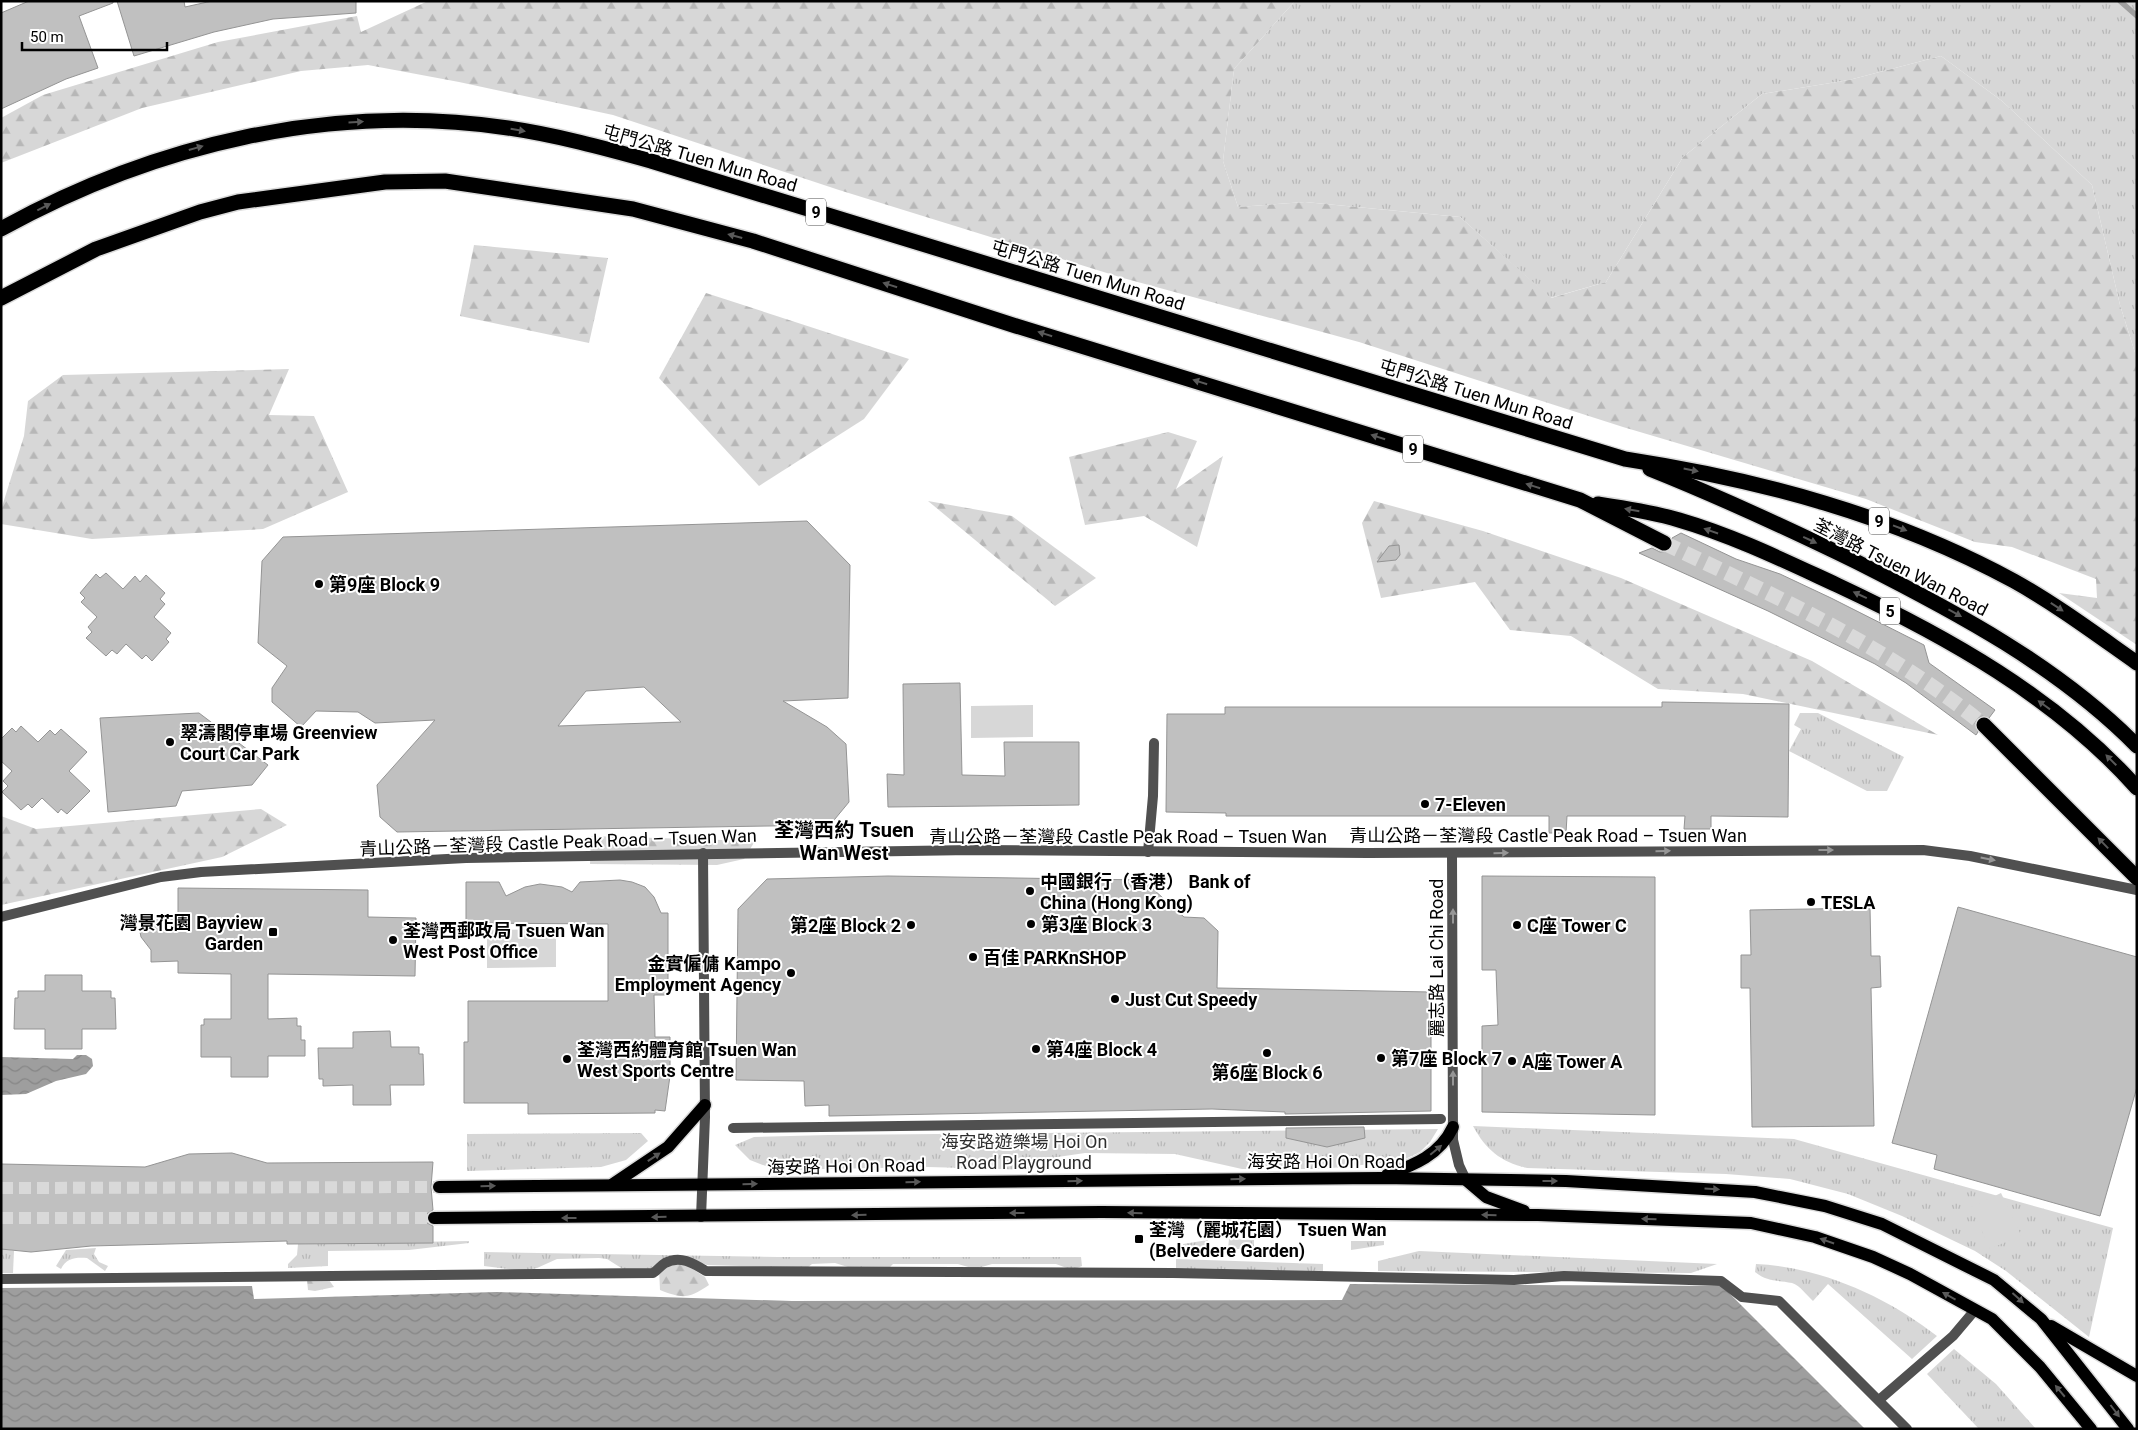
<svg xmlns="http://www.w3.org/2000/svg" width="2138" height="1430" viewBox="0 0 2138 1430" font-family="Roboto,'Noto Sans TC',sans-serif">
<defs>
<pattern id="grass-tufts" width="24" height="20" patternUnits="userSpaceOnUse" patternTransform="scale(1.25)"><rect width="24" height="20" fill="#d7d7d7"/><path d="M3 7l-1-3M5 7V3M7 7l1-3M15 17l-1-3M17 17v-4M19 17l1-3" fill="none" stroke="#b7b7b7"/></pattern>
<pattern id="forest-firs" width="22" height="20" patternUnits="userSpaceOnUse" patternTransform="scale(1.25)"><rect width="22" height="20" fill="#d7d7d7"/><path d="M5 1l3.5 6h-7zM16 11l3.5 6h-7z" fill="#b7b7b7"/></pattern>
<pattern id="water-waves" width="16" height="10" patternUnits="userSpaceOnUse" patternTransform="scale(1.25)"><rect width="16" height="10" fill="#9e9e9e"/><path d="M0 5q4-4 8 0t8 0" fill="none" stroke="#868686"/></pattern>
</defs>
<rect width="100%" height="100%" fill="#fff"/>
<g fill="url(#grass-tufts)">
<polygon points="1295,1 2137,1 2137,359 2120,305 2092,185 2002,101 1941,56 1849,80 1762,94 1683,157 1606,282 1550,298 1460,217 1305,202 1238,207 1223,161 1234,69"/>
<polygon points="1800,713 1818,713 1904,757 1887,791 1867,791 1789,751 1801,729 1794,725"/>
<path d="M1473 1126 1794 1139 2113 1228 2089 1337 2006 1271 1975 1251 1902 1216 1848 1194 1790 1179 1726 1174 1527 1168C1501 1162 1486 1150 1473 1126Z"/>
<polygon points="1438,1129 1430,1142 1420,1152 1401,1161 1322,1169 1242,1169 1175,1154 1085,1153 1044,1159 1032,1170 928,1167 776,1170 750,1160 735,1145 754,1137 828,1135"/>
<polygon points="641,1133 648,1141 626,1160 601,1167 467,1171 467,1134"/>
<polygon points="1229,1239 1254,1240 1254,1249 1228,1249"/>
<polygon points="1208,1240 1207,1249 1183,1249 1183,1244"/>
<polygon points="469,1241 469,1243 409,1250 328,1251 328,1266 288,1268 288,1264 297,1255 298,1244"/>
<polygon points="1351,1241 1384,1241 1384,1245 1351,1250"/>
<polygon points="1,1248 14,1251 13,1273 1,1273"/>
<path d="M96 1248 94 1254 99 1262 108 1266 105 1271 87 1258C76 1257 66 1258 61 1269L56 1266 66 1250Z"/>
<polygon points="1419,1251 1717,1264 1691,1273 1378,1271 1378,1261"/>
<polygon points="484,1252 778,1257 1081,1257 1082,1266 1072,1270 1056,1264 992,1264 975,1269 958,1264 893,1264 889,1268 851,1268 835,1263 812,1264 807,1268 707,1265 693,1260 652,1269 626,1271 607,1259 599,1258 557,1259 537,1268 524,1271 484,1266"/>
<polygon points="1176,1259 1323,1264 1323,1272 1176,1269"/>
<path d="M1756 1264C1821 1267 1887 1297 1937 1336L1912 1359 1828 1284 1813 1301C1807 1296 1800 1285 1792 1283 1778 1280 1767 1282 1755 1272Z"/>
<polygon points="1954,1349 1996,1384 2036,1429 1979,1429 1927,1374"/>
</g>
<g fill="url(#forest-firs)">
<polygon points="428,1 1295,1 1234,69 1223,161 1238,207 1305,202 1460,217 1551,298 1606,282 1683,157 1762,94 1849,80 1941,56 2002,101 2092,185 2120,305 2137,359 2137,645 2059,593 2097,598 2096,579 2012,547 1975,542 1866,499 1623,427 1359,342 1123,278 839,190 613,115 459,82 368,65 301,71 142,108 1,163 1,118 43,95 218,42 357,16 361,32"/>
<polygon points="474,245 608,258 589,343 460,316"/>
<polygon points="706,293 909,359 864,419 759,486 659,378"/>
<polygon points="289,369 269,415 314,416 348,492 263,529 92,539 1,524 1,510 24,436 28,401 63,375"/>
<polygon points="1168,432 1197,441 1176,489 1223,456 1197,547 1144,516 1085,525 1069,457"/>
<polygon points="928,501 1012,516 1096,578 1055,606"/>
<polygon points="1374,501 1483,531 1621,578 1812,661 1938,735 1743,694 1658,689 1571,636 1510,630 1475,582 1381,598 1362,523"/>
<polygon points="261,809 287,825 222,857 1,905 1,816 36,829"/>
<polygon points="591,836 755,841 744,859 717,865 590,864"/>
<path d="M682 1262 705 1277 709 1285C688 1299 683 1299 660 1290L659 1269Z"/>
<polygon points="307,1280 329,1280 334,1287 315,1291 308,1290"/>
</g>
<g fill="#d7d7d7">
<polygon points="1033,705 1033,737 971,738 971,706"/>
<polygon points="556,929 556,967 487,968 487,930"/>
<polygon points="2001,1193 2021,1235 1990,1249 1971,1207"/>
</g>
<g fill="url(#water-waves)">
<polygon points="77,1055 86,1055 92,1059 93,1066 86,1074 56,1081 26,1094 1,1095 1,1057 73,1059"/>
<polygon points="1350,1284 1722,1286 1865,1429 1,1429 1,1288 252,1286 254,1299 497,1292 792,1301 1342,1300"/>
</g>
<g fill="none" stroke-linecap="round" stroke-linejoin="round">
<polyline stroke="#9e9e9e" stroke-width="5.5" points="2120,1 2137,16"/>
</g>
<g fill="#c0c0c0" stroke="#949494" fill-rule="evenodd">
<polygon points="29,1 113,1 113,3 79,16 98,68 66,79 1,109 1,13"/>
<polygon points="117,1 184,1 185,7 212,1 356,1 356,13 273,19 214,32 134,56"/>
<path d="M807 521 850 565 848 698 783 701 827 727 846 744 849 802 830 825 397 832 380 817 377 785 435 720 375 723 358 712 316 711 301 727 272 702V688L287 666 258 643 262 561 283 537ZM644 687 681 722 558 726 586 691Z"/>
<polygon points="1681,533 1736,559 1780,574 1831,598 1924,645 1929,663 1995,710 1989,718 1982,716 1977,719 1975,723 1978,732 1976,735 1906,683 1875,664 1768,611 1639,553 1652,548 1660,552 1669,551 1673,547 1672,538"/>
<polygon points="1399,545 1400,555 1396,560 1377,562 1389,546"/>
<polygon points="106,573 123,589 135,576 140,582 146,575 165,593 160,599 165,604 154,617 171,633 166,639 169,642 152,661 146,655 142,659 126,644 117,654 112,650 106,656 86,638 92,632 88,627 97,617 81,602 85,598 80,593 96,574 100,578"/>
<polygon points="960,683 962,775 1005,776 1004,742 1079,742 1079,805 888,807 887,774 904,775 903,684"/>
<polygon points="1662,702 1789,704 1788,817 1711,816 1711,829 1684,829 1685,816 1567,816 1566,833 1549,833 1549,816 1226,816 1226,813 1166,812 1167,714 1225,714 1225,707 1662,707"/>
<polygon points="199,713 268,765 252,785 182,791 176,806 108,812 100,718"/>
<polygon points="21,726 38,742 50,730 55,735 61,729 87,752 69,771 90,791 67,814 61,809 58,813 42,798 32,808 28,804 21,810 2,792 8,786 3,781 12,771 1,761 1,739 12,728 16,732"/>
<polygon points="888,876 1143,880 1184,917 1204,918 1218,931 1217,988 1431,992 1431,1111 1285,1114 1285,1112 1212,1109 829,1116 829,1105 805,1106 804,1081 736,1080 738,909 767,879"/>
<polygon points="1482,876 1655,877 1655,1115 1482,1112 1482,1026 1498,1025 1496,970 1482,970"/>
<polygon points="620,880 632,882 645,887 654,897 661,913 668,913 668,991 667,995 654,995 655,1037 670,1037 670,1076 665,1111 655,1110 655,1113 528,1114 528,1103 464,1103 464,1042 468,1042 468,1001 608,1001 608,924 466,923 466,882 499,882 506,896 525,887 540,884 562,887 572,892 580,882"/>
<polygon points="178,888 368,890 368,917 416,918 415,976 268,974 268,1019 297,1018 297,1026 301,1026 301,1040 305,1040 305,1056 268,1056 268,1077 231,1077 231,1057 201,1057 201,1025 204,1025 204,1019 231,1019 231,974 178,973 178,961 151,962 151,950 141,937 140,932 143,921 152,915 178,916"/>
<polygon points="1958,907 2137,957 2137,1087 2100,1216 1934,1169 1937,1155 1892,1143"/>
<polygon points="1870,908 1871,956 1880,956 1881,987 1871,988 1874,1126 1752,1127 1750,988 1741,988 1741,955 1751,955 1750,910"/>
<polygon points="45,975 82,975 82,991 111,991 111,998 115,998 116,1029 82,1029 82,1049 45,1049 45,1029 14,1029 15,998 18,998 18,991 45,991"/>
<polygon points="390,1031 391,1047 419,1047 419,1054 423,1054 424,1085 390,1085 391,1105 353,1105 353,1085 323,1086 323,1079 319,1079 318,1048 353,1048 353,1032"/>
<polygon points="1364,1127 1365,1138 1327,1147 1286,1138 1286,1128"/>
<polygon points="232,1153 267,1163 433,1162 431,1187 433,1210 427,1214 426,1219 427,1223 433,1226 433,1243 287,1244 287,1241 91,1246 31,1252 1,1249 1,1164 145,1167 189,1154"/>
</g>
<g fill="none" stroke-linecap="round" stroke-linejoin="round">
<g stroke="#d9d9d9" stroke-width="12" stroke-dasharray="12 6" stroke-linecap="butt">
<polyline points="1,1188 439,1187"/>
<polyline points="1,1218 434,1218"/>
</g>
<path stroke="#d9d9d9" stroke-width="15" stroke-dasharray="15 8" stroke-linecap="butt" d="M1664 543C1777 597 1885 645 1984 725"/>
<g stroke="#dbdbdb" stroke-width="15">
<g id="primary">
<path d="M1387 1175C1414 1165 1440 1155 1453 1127"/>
<polyline points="1466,1180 1486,1197 1524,1211"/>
<polyline points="613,1184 668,1147 705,1105"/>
<polyline points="439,1187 1380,1178 1566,1181 1755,1192 1825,1206 1882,1224 1994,1280 2041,1319 2128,1429"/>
<polyline points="434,1218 1101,1212 1538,1215 1751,1223 1815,1237 1873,1257 1910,1274 1992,1319 2040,1367 2091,1429"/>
<polyline points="2051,1326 2137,1376"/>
</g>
</g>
<g stroke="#dbdbdb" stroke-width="18">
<g id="motorway">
<path d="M1 229C155 144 332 102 508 128 556 135 604 148 651 161L1625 459C1761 480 1892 515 2014 581 2057 605 2097 635 2137 663"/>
<polyline points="1,298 96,249 200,212 238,202 385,182 445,181 633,209 753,241 1016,326 1580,500 1664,543"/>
<path d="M1650 469C1720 497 1789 529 1857 562 1956 612 2058 666 2137 746"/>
<path d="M1598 504C1625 508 1653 512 1679 520 1734 536 1785 561 1837 585 1946 636 2056 697 2137 788"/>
<polyline points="1984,725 2137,878"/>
</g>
</g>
<g stroke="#505050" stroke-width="10">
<polyline points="733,1128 1441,1119"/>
<path d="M1 1279 653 1273C658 1270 660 1266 665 1263 680 1255 693 1263 706 1271L1173 1273 1514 1280 1564 1276 1721 1281 1742 1297 1779 1301 1907 1429"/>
<polyline points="1879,1400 1953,1336 1975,1310"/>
</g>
<polyline stroke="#505050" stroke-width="10" points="1148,852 1153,796 1154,743"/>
<g stroke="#505050" stroke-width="10">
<polyline points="1452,853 1453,1140 1459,1165 1466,1180"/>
<polyline points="1,917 161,877 201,872 466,858 972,850 1368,853 1923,850 1970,856 2137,890"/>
<polyline points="701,1217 705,1117 703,853"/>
</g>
<use href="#primary" stroke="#000" stroke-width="12"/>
<use href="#motorway" stroke="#000" stroke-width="15"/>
</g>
<defs><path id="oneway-solid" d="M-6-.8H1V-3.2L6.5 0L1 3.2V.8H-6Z" transform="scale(1.25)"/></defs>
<g fill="#595959">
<use href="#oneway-solid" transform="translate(356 122) rotate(-3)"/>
<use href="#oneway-solid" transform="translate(518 130) rotate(10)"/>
<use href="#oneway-solid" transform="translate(196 148) rotate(-16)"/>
<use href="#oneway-solid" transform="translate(44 207) rotate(-27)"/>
<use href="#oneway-solid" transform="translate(735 236) rotate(-165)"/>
<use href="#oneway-solid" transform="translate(890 285) rotate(-162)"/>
<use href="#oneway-solid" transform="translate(1045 334) rotate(-163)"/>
<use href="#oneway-solid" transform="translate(1200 382) rotate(-163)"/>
<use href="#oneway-solid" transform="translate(1378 437) rotate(-162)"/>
<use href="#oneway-solid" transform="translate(1691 470) rotate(11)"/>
<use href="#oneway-solid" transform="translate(1533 486) rotate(-163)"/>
<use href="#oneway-solid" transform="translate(1632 510) rotate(-170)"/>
<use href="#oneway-solid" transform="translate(1900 528) rotate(21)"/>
<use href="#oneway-solid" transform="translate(1711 531) rotate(-161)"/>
<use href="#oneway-solid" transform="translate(1810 540) rotate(25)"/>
<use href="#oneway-solid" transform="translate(1860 595) rotate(-155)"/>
<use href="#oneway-solid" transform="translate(2057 607) rotate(33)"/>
<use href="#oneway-solid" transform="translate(1955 613) rotate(29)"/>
<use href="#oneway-solid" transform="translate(2044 705) rotate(-144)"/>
<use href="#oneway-solid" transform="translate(2111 760) rotate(-135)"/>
<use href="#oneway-solid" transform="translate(2103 843) rotate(-134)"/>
<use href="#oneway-solid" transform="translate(1436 1150) rotate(-40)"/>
<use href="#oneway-solid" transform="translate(654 1157) rotate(-34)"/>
<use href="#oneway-solid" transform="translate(1238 1179) rotate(-1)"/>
<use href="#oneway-solid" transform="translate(1075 1181) rotate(-1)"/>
<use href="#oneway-solid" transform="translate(1550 1181)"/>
<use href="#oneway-solid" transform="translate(913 1182) rotate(-1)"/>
<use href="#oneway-solid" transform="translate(750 1184) rotate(-1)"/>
<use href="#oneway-solid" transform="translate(488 1186) rotate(-1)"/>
<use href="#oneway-solid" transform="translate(1712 1189) rotate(3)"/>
<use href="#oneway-solid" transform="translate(1017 1213) rotate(180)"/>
<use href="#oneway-solid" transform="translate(1135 1213) rotate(-179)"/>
<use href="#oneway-solid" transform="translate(859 1215) rotate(179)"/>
<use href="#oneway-solid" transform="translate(1489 1215) rotate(-179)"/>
<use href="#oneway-solid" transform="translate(659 1217) rotate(179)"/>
<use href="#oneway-solid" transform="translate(569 1218) rotate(180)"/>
<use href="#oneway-solid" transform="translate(1649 1219) rotate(-178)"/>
<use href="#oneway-solid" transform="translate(1827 1241) rotate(-161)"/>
<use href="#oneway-solid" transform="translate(1949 1296) rotate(-151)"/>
<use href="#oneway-solid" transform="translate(2018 1298) rotate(42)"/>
<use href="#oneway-solid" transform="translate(2060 1391) rotate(-130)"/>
<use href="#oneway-solid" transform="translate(2115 1411) rotate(53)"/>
</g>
<g fill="#969696">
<use href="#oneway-solid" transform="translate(1826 850)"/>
<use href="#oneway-solid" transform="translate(1663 851) rotate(-1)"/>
<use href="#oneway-solid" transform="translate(1501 853) rotate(-1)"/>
<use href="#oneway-solid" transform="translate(1988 859) rotate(11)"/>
<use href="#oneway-solid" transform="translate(1453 916) rotate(-90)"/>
<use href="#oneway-solid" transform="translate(1453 1078) rotate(-90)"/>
</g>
<g fill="#000" stroke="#fff" stroke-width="2">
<circle cx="319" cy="584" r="5"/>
<circle cx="170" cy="742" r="5"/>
<circle cx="1425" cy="804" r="5"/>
<circle cx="1030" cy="891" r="5"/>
<circle cx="1811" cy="902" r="5"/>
<circle cx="1031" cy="924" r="5"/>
<circle cx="911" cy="925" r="5"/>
<circle cx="1517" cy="925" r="5"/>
<rect x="268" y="927" width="10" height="10" rx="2.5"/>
<circle cx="393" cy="940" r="5"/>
<circle cx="973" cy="957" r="5"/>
<circle cx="791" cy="973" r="5"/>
<circle cx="1115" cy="999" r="5"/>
<circle cx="1036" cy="1049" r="5"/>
<circle cx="1267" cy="1053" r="5"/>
<circle cx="1381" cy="1058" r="5"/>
<circle cx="567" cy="1059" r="5"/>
<circle cx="1512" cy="1061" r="5"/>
<rect x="1134" y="1234" width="10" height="10" rx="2.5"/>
</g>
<g text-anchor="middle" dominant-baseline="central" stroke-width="4" stroke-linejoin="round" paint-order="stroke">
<g fill="#fff" stroke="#4c4c4c" stroke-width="1">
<rect x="806" y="198.5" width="20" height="27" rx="4"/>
<rect x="1403" y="435.5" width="20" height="27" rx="4"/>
<rect x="1869" y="507.5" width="20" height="27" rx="4"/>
<rect x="1880" y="597.5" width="20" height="27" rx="4"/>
</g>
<g font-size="16" font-weight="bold" fill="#000">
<text x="816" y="212">9</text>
<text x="1413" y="449">9</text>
<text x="1879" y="521">9</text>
<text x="1890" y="611">5</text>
</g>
<g font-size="18" fill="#000" stroke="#fff">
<text transform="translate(700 158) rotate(16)">屯門公路 Tuen Mun Road</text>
<text transform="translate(1088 275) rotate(17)">屯門公路 Tuen Mun Road</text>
<text transform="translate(1476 394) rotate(17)">屯門公路 Tuen Mun Road</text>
<text transform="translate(1901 567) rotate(27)">荃灣路 Tsuen Wan Road</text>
<text x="1548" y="835">青山公路－荃灣段 Castle Peak Road – Tsuen Wan</text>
<text x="1128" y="836">青山公路－荃灣段 Castle Peak Road – Tsuen Wan</text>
<text transform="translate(558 842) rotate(-2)">青山公路－荃灣段 Castle Peak Road – Tsuen Wan</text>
<text transform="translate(1436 958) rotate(-90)">麗志路 Lai Chi Road</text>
<text x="1326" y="1161">海安路 Hoi On Road</text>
<text transform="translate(846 1166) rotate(-1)">海安路 Hoi On Road</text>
</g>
<g font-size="18" font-weight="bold" fill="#000" stroke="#fff" text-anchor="start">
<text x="329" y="584">第9座 Block 9</text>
<text x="180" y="732">翠濤閣停車場 Greenview<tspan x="180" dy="21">Court Car Park</tspan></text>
<text x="1435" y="804">7-Eleven</text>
<text x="1040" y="881">中國銀行（香港） Bank of<tspan x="1040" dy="21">China (Hong Kong)</tspan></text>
<text x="1821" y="902">TESLA</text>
<text x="263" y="922" text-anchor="end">灣景花園 Bayview<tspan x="263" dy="21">Garden</tspan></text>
<text x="1041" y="924">第3座 Block 3</text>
<text x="901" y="925" text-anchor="end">第2座 Block 2</text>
<text x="1527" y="925">C座 Tower C</text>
<text x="403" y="930">荃灣西郵政局 Tsuen Wan<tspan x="403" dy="21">West Post Office</tspan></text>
<text x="983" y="957">百佳 PARKnSHOP</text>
<text x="781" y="963" text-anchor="end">金實僱傭 Kampo<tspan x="781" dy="21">Employment Agency</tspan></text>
<text x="1125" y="999">Just Cut Speedy</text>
<text x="577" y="1049">荃灣西約體育館 Tsuen Wan<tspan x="577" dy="21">West Sports Centre</tspan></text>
<text x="1046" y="1049">第4座 Block 4</text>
<text x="1391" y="1058">第7座 Block 7</text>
<text x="1522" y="1061">A座 Tower A</text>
<text x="1267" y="1072" text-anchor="middle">第6座 Block 6</text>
<text x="1149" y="1229">荃灣（麗城花園） Tsuen Wan<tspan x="1149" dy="21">(Belvedere Garden)</tspan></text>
</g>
<g font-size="18" fill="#2e2e2e" stroke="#fff">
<text x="1024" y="1141">海安路遊樂場 Hoi On<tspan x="1024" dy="21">Road Playground</tspan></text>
</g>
<g font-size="20" font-weight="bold" fill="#000" stroke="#fff">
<text x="844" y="830">荃灣西約 Tsuen<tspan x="844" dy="23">Wan West</tspan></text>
</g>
</g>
<rect width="2138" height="1430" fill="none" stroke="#000000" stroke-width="5"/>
<path d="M22 42v8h145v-8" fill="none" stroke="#000000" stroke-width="2.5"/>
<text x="30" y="42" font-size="15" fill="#000000" stroke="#ffffff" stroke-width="4" paint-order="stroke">50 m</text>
</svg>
